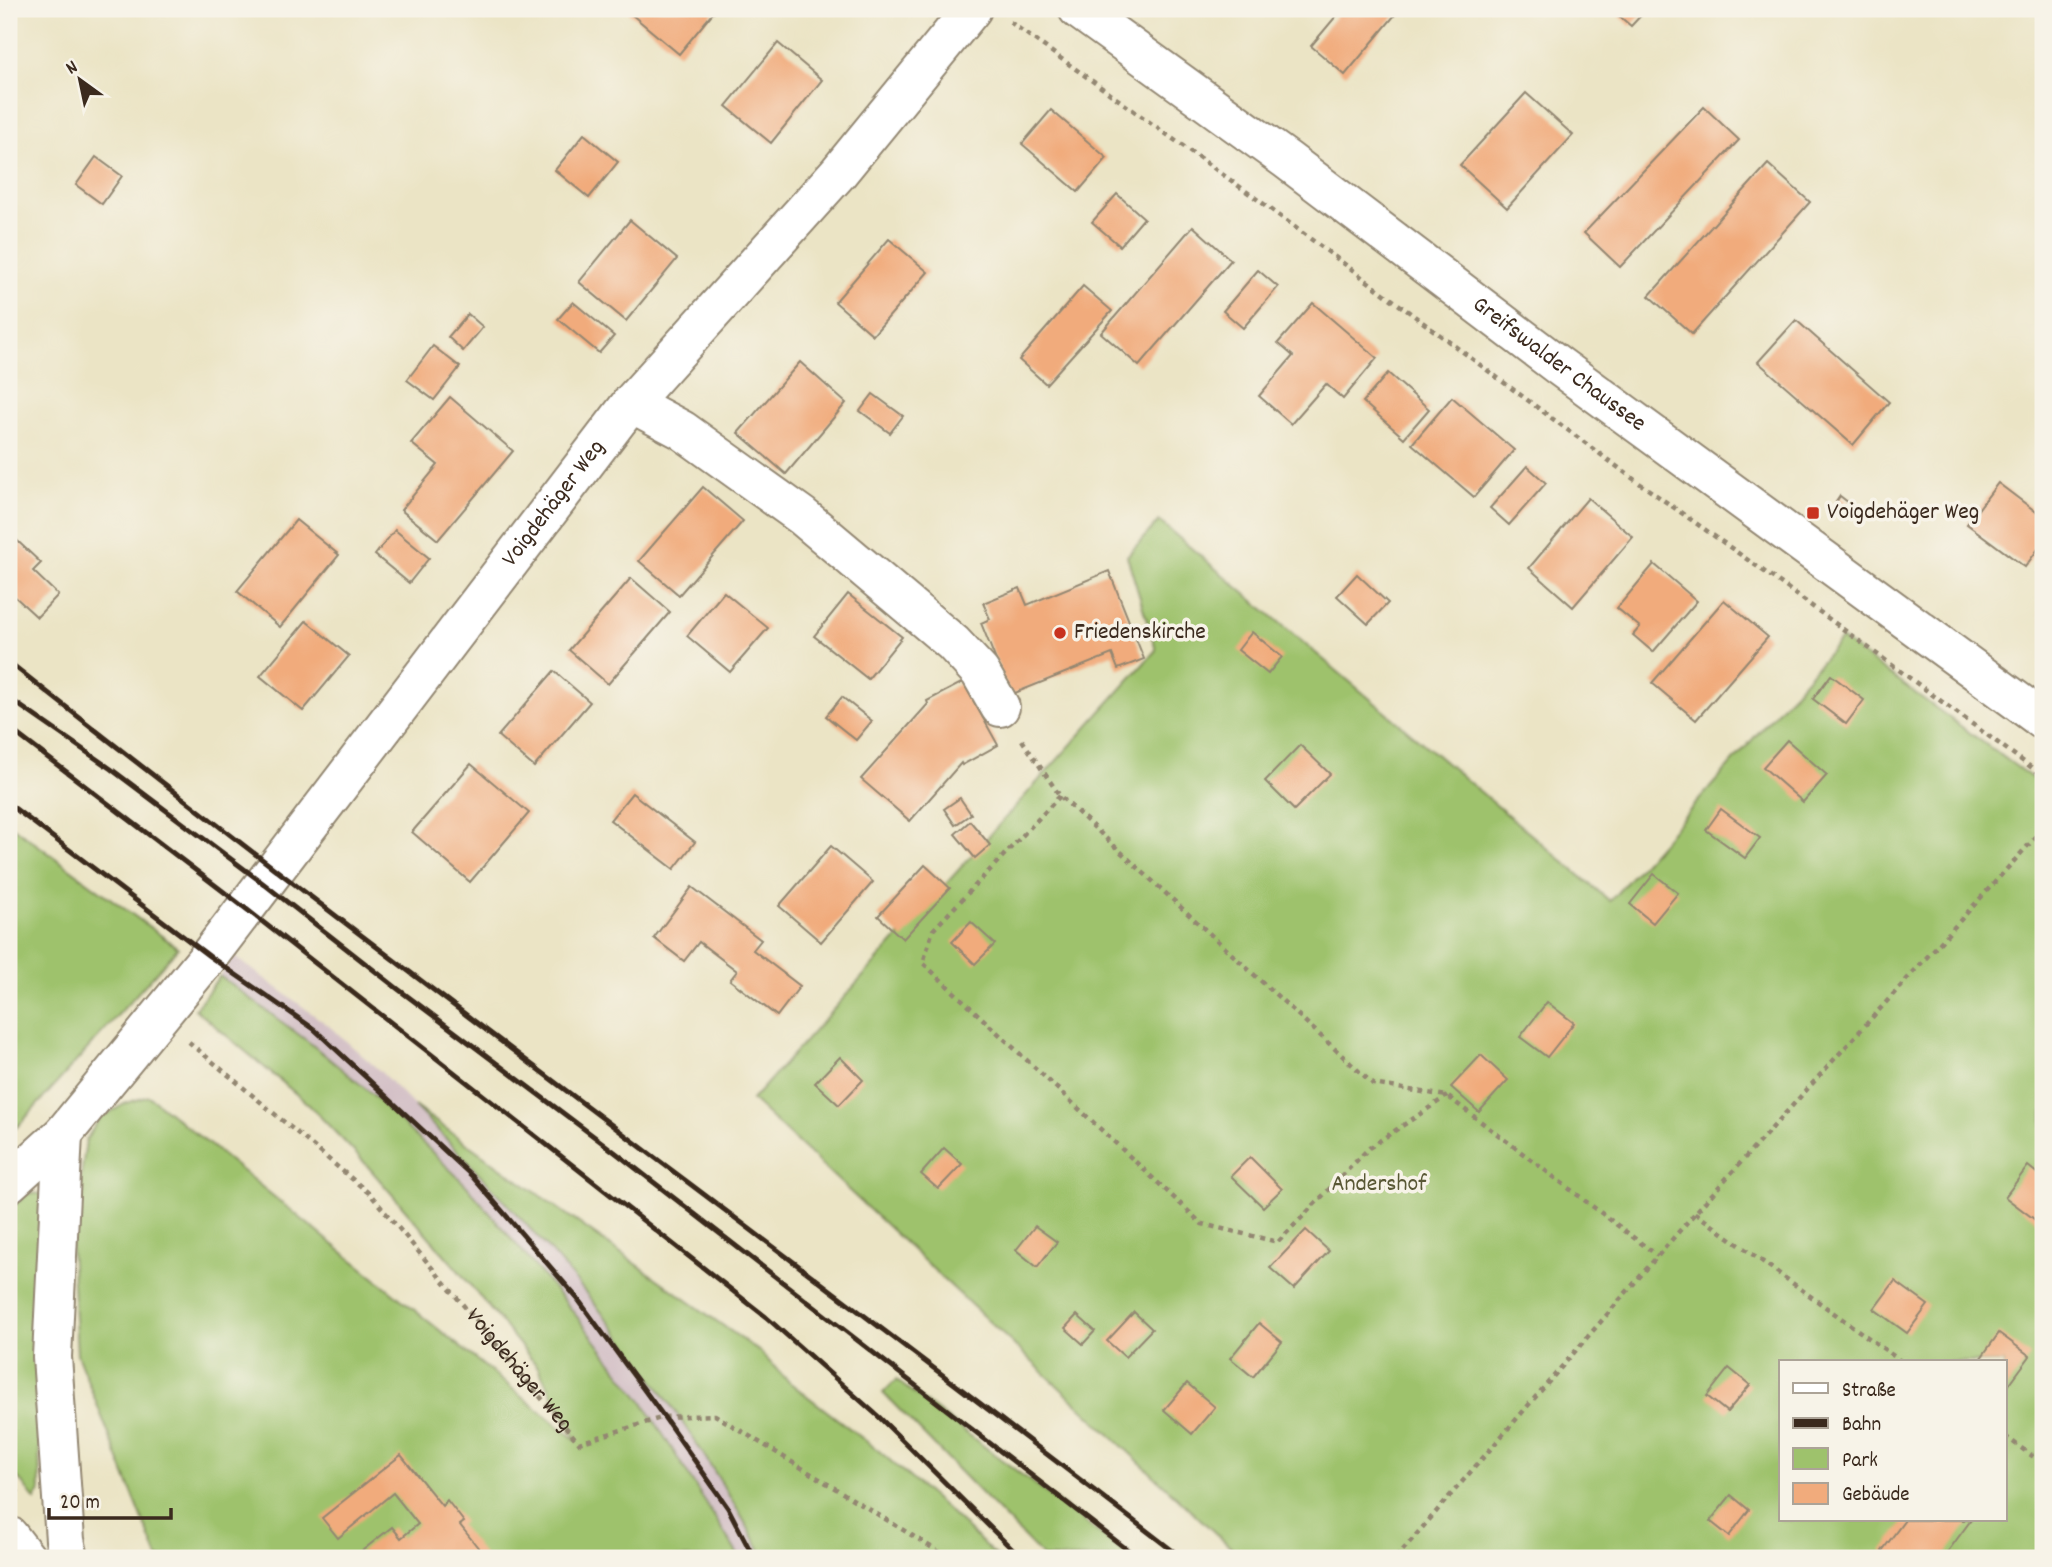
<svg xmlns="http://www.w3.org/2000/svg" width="2052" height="1567" viewBox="0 0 2052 1567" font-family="Dekko,sans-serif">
<rect width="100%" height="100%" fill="#f7f3e8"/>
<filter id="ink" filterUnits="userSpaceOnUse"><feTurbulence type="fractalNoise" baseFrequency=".0143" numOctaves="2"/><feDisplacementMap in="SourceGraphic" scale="14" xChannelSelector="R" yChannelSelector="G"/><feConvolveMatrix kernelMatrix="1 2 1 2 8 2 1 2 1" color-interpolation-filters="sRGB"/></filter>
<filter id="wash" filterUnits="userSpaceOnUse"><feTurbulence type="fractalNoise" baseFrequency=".00686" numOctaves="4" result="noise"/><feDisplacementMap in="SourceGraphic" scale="28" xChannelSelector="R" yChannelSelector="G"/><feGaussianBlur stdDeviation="1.57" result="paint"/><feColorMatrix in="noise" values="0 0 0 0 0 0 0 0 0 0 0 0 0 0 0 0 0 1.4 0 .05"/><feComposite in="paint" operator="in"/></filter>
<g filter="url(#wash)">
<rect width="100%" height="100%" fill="#ebe4c5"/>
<polygon fill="#d2bec5" points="234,956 329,1026 380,1071 482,1175 591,1298 662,1393 699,1447 765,1558 740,1558 644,1404 310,1043 220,976"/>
<g fill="#9ec26c" stroke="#6c7645" stroke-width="2" fill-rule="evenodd">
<path d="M1159 521 1610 901 1841 639 2043 786V1558H1242L752 1100 1156 650 1127 556ZM1781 1362H2005V1520H1781Z"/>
<polygon points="9,824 178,948 22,1122 9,1134"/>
<polygon points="220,976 310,1043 372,1094 466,1185 571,1309 644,1404 740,1558 158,1558 77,1354 71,1249 86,1140 99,1119 126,1103 149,1096 577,1441 538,1367 457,1269 364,1162 308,1104 195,1009"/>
<path d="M414 1106 760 1352 789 1382 879 1451 951 1513 998 1558H765C715 1467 656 1378 590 1298 535 1231 475 1168 414 1106Z"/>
<polygon points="28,1193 42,1194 37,1353 40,1491 35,1500 9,1466 9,1210"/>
<polygon points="896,1380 1132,1558 1044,1558 883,1393"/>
</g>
<g id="blocks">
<g fill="#f1ab7c">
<polygon points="625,9 716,9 679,54"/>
<polygon points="1342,9 1400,9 1345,75 1311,46"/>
<polygon points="1611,9 1647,9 1631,26"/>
<polygon points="778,43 822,80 771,143 726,106"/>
<polygon points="1526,93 1573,135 1507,208 1460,165"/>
<polygon points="1704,107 1739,140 1620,267 1584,233"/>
<polygon points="1051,110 1107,158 1078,192 1022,144"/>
<polygon points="584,134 618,162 589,198 555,170"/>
<polygon points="96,157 122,176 102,204 76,185"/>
<polygon points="1768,164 1810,202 1692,334 1649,296"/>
<polygon points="1117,194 1144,218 1120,246 1092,222"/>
<polygon points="630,220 677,259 626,321 579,282"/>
<polygon points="1193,226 1231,260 1139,366 1101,333"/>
<polygon points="889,239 928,272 873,335 835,302"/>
<polygon points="1258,270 1278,287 1243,328 1223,311"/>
<polygon points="1083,286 1112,311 1046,384 1019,360"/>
<polygon points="573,302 614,336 599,353 558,319"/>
<polygon points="1313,303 1377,358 1343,399 1326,384 1291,424 1259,396 1293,356 1278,343"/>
<polygon points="468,314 483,327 463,351 448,337"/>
<polygon points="1796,320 1889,402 1853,445 1758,362"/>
<polygon points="433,346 460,367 434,400 407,380"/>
<polygon points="800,362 846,403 786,474 738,433"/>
<polygon points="1388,373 1429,409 1404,438 1363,402"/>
<polygon points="873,394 903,416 890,433 860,411"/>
<polygon points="450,397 513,451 438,540 401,510 438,465 411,443"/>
<polygon points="1452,397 1514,450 1474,497 1412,444"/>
<polygon points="1527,466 1546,483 1509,525 1490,508"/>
<polygon points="1998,483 2043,517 2043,542 2025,567 1967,524"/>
<polygon points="703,487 743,521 679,595 639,561"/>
<polygon points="1840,496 1858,510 1853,516 1836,502"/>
<polygon points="1588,498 1633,537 1573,607 1529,568"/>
<polygon points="296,520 339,555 280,627 237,591"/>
<polygon points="395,530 429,558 409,583 375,555"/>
<polygon points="9,533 41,563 33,571 58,595 37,617 11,593 9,596"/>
<polygon points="1654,564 1697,601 1653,652 1633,635 1640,627 1617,608"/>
<polygon points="1109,571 1144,659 1118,669 1112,654 1010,695 981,623 990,619 983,603 1020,588 1027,605"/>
<polygon points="1357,574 1388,603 1368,624 1337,596"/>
<polygon points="631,578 670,612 608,684 569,650"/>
<polygon points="724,592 768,628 730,672 687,636"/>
<polygon points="848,594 902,637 868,679 814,636"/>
<polygon points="1724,600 1768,637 1696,720 1652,683"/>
<polygon points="306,621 349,656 303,711 260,676"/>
<polygon points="1252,632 1282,657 1268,674 1238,650"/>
<polygon points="554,671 590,702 534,767 498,736"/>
<polygon points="1831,675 1864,700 1846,724 1813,699"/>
<polygon points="963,682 998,745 962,765 961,763 910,821 861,779 928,704 927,701"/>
<polygon points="842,697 872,721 856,740 826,716"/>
<polygon points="1787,740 1827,775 1803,802 1763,767"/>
<polygon points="1300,745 1330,774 1294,810 1265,781"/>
<polygon points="471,764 529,813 470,882 412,832"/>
<polygon points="632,793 695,842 674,869 610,820"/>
<polygon points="960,798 971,814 955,825 944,809"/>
<polygon points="1721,809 1760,838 1745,858 1706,830"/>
<polygon points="970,821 990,845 975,858 955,834"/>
<polygon points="831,846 873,882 821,942 779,906"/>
<polygon points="925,865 950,888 903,939 878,916"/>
<polygon points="1654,874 1678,893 1653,923 1630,904"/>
<polygon points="692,887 761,940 753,950 800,986 777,1016 730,980 737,971 699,942 684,961 654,938"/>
<polygon points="971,922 995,944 975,964 952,942"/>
<polygon points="1547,1002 1574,1023 1547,1057 1520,1037"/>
<polygon points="1481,1055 1508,1080 1479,1112 1451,1087"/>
<polygon points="840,1057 863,1080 839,1105 815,1083"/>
<polygon points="944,1148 962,1164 938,1189 921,1174"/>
<polygon points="1250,1157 1282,1189 1263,1207 1231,1176"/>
<polygon points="2028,1166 2043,1178 2042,1225 2005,1197"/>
<polygon points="1035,1226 1057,1242 1037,1267 1016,1250"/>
<polygon points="1306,1230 1329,1251 1294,1289 1270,1268"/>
<polygon points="1895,1281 1928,1305 1907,1333 1874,1309"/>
<polygon points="1134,1312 1152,1329 1125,1357 1107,1341"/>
<polygon points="1077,1315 1095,1331 1083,1344 1065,1328"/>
<polygon points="1259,1323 1282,1342 1253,1377 1230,1358"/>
<polygon points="1999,1333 2030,1356 2005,1390 2005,1362 1978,1362"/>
<polygon points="1729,1368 1750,1385 1727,1412 1707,1396"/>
<polygon points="1187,1383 1215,1407 1192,1434 1164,1410"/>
<polygon points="401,1455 442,1506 447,1500 464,1522 460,1525 484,1555 480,1558 362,1558 358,1554 392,1527 401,1538 418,1524 393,1493 338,1538 322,1518"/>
<polygon points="1731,1495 1749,1510 1729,1536 1710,1521"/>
<polygon points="1905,1520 1971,1520 1943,1558 1893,1558 1882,1551"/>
</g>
</g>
</g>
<g filter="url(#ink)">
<use href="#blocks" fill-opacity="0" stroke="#938772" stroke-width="2"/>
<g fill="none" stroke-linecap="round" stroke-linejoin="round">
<g stroke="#938772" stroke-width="42">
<polyline id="minor" points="631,403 682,430 802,516 953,643 980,672 1000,707"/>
</g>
<g stroke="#938772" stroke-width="42">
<g id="tertiary">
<polyline points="63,1134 52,1357 65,1540 69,1558"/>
<path id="s2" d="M9 1183 63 1134 209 956 631 403 838 173 972 9"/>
<polyline points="9,1536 26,1558"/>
</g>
</g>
<g stroke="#938772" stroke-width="42">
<g id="secondary">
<path id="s3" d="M1078 9 1287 160 1559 366 2043 720"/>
</g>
</g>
<g stroke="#938772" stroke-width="4.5" stroke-dasharray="5 5" stroke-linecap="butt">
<polyline points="1010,22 1261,202 1635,480 1779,582 2043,776"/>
<polyline points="1022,740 1060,796 1373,1084 1447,1096 1658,1256"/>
<polyline points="1060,796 933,930 923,963 1202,1224 1278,1242 1369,1148 1447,1096"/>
<path id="s1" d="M189 1042 370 1194 579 1443 664 1417 715 1415 949 1558"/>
<polyline points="1695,1213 1902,1362"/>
<polyline points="2005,1436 2043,1464"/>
<polyline points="9,1481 20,1495"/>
<polyline points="1396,1558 1695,1213 2043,829"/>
</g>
<use href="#minor" stroke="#fff" stroke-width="38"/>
<use href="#tertiary" stroke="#fff" stroke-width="38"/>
<use href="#secondary" stroke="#fff" stroke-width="38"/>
<g stroke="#3b2a1e" stroke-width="5">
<path d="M9 662C395 968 793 1257 1182 1558"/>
<polyline points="9,698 111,769 264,884 398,989 616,1153 1138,1558"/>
<polyline points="9,728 245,908 766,1317 879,1417 1021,1558"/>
<polyline points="9,804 209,956 314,1029 472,1176 577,1298 664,1417 728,1508 754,1558"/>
</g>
</g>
</g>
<g fill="#c8321e" stroke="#f7f3e8" stroke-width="2.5">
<rect x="1806" y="506" width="14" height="14" rx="3.5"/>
<circle cx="1060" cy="633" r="7"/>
</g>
<g text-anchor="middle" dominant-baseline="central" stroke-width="7" stroke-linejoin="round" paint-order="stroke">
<g font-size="24" fill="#3b2a1e" stroke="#f7f3e8">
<text stroke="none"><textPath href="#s3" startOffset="598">Greifswalder Chaussee</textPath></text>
<text stroke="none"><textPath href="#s2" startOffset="872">Voigdehäger Weg</textPath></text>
<text stroke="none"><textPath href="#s1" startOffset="467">Voigdehäger Weg</textPath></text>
</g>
<g font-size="24" fill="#3b2a1e" stroke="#f7f3e8" text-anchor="start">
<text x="1827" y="513">Voigdehäger Weg</text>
<text x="1074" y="633">Friedenskirche</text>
</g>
<g font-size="24" fill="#595835" stroke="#f7f3e8">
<text x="1379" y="1185">Andershof</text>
</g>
</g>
<rect width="2052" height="1567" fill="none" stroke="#f7f3e8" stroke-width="35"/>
<rect x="1779" y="1360" width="228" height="161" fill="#f7f3e8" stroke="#aca397" stroke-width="2"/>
<rect x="1793" y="1383" width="35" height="10" fill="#ffffff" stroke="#aca397" stroke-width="2"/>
<text x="1842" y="1396" font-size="21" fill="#3b2a1e">Straße</text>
<rect x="1793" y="1418" width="35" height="10" fill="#3b2a1e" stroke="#aca397" stroke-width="2"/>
<text x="1842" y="1430" font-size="21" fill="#3b2a1e">Bahn</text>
<rect x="1793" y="1448" width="35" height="21" fill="#9ec26c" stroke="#aca397" stroke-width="2"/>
<text x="1842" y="1466" font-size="21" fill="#3b2a1e">Park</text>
<rect x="1793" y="1483" width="35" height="21" fill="#f1ab7c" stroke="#aca397" stroke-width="2"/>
<text x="1842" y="1500" font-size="21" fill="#3b2a1e">Gebäude</text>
<g transform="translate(80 80) rotate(327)" stroke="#f7f3e8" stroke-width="5" paint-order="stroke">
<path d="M0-5L12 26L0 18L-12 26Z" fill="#3b2a1e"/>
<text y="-10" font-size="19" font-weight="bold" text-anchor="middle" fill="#3b2a1e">N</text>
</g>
<path d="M49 1508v10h122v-10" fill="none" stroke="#3b2a1e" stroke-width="3.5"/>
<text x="60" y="1508" font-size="21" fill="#3b2a1e" stroke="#f7f3e8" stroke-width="5" paint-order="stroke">20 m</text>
</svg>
